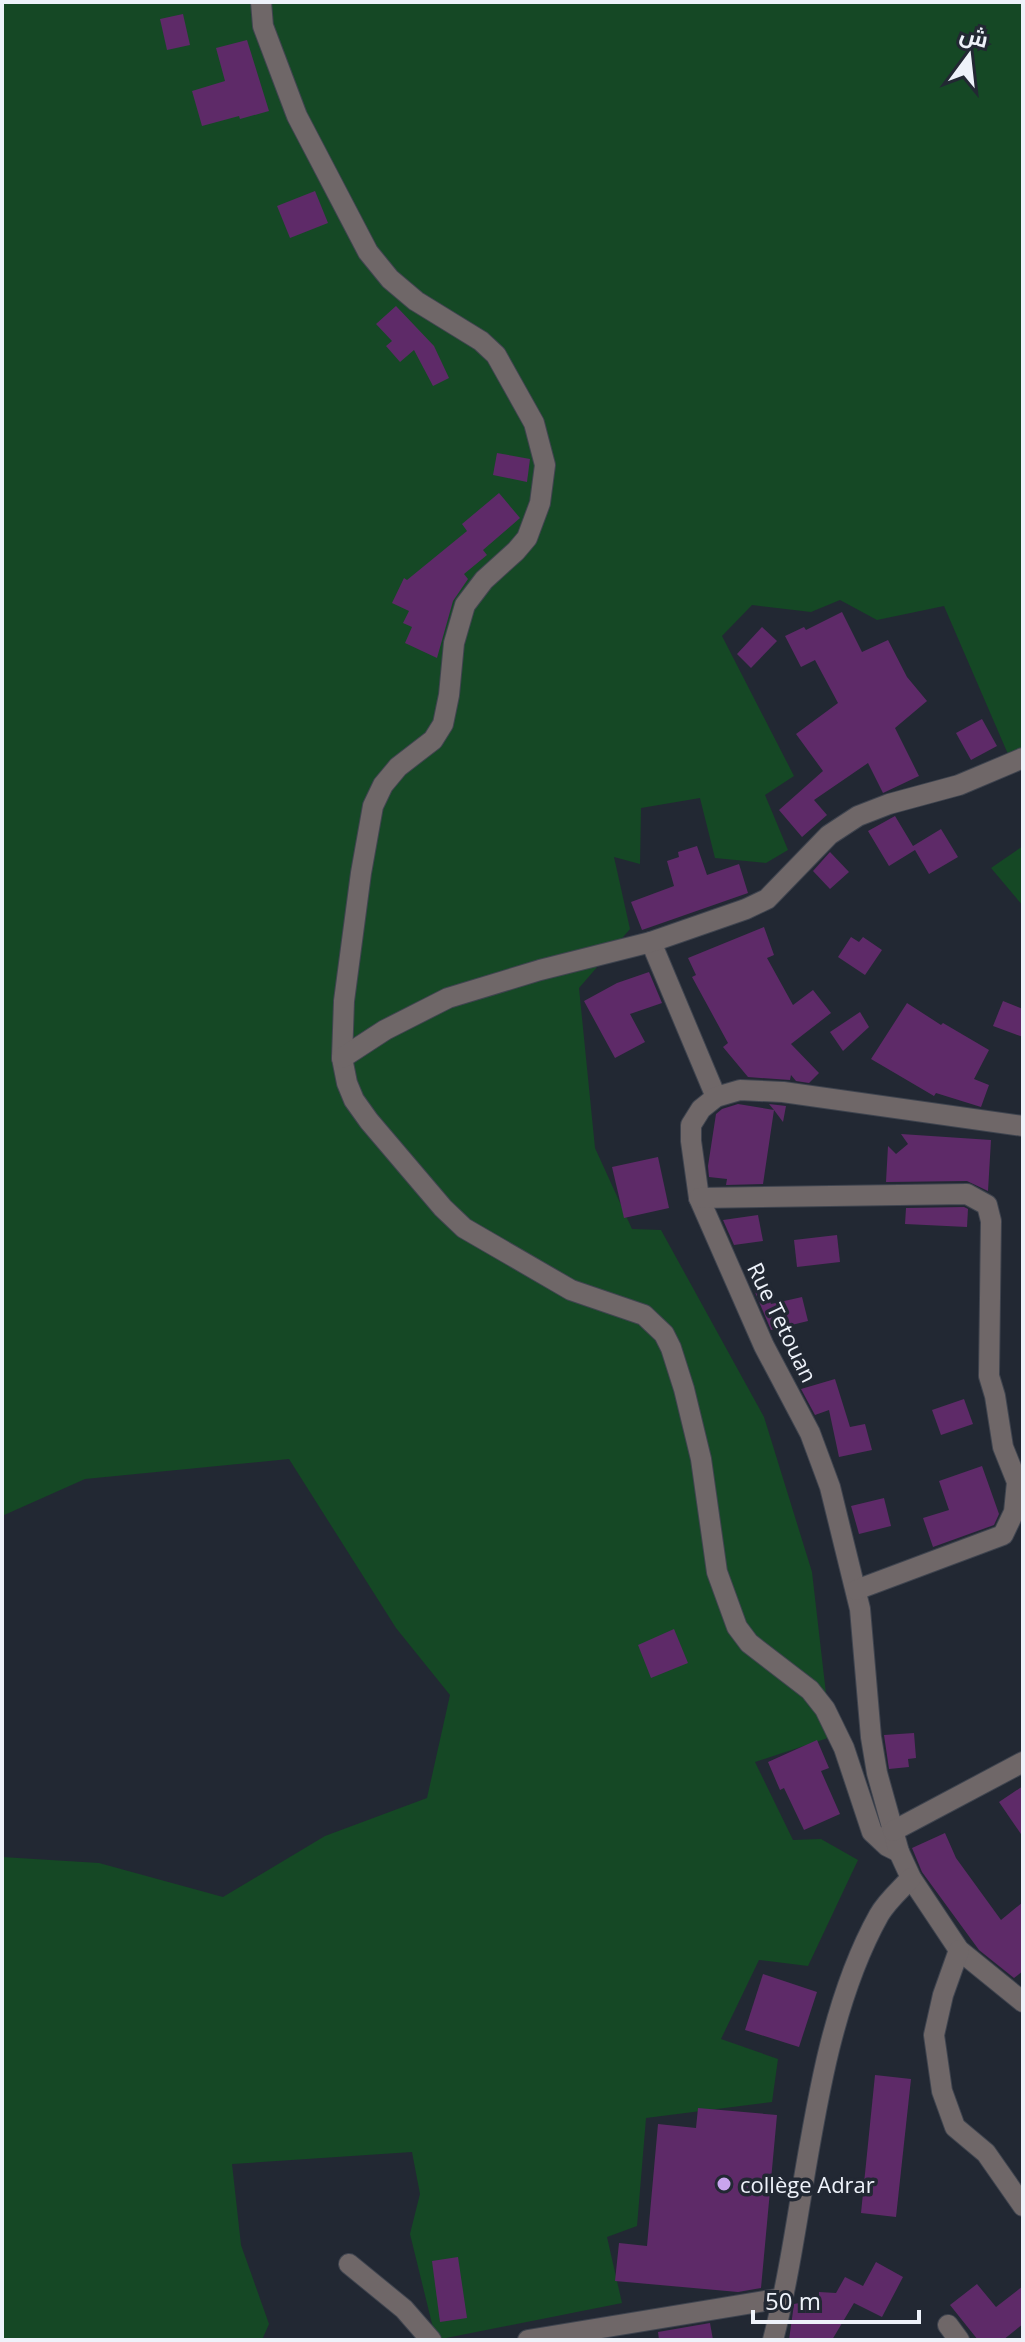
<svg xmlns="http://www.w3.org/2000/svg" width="1025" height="2342" viewBox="0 0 1025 2342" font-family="'Open Sans',Cairo,sans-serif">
<rect width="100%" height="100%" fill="#222833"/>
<g fill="#154825">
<polygon points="2,2 1023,2 1023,765 1014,768 944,606 877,620 840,600 811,612 752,605 722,636 794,776 765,795 788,850 766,863 715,858 700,798 641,808 640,864 614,857 630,929 579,988 595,1148 632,1229 661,1230 764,1417 812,1572 831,1737 755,1762 793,1840 821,1839 858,1860 808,1966 759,1960 721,2039 778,2059 772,2102 646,2118 637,2226 607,2237 622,2303 436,2340 410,2234 420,2194 412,2152 232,2164 241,2245 269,2324 262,2340 2,2340 2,1857 99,1863 223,1897 325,1836 427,1798 450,1695 396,1628 289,1459 85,1479 2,1516"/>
<polygon points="1023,846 1023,906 991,868"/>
</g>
<g fill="#5e2a68">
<polygon points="183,14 190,45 167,50 160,19"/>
<polygon points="247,40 269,111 240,119 239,116 202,126 192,91 225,81 216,48"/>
<polygon points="315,191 328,223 290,238 277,206"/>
<polygon points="396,306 434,346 449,378 433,386 414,350 400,362 386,346 392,341 376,324"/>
<polygon points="497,453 530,459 527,482 493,475"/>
<polygon points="499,493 520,518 483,550 487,555 464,574 468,579 453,601 437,658 405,643 412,627 403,623 409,611 392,603 404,578 407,580 467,531 462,524"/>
<polygon points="842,612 862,652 888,640 907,677 927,701 895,728 919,776 883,793 868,763 814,800 827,815 802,837 779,810 823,771 796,734 838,703 815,660 801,667 785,636 804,627 806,630"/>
<polygon points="762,627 777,641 751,668 737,654"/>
<polygon points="982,719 997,746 971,760 956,733"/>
<polygon points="895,816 913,846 941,829 958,857 929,874 915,850 889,866 868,831"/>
<polygon points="697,846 707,875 739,864 748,893 642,930 631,902 674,886 667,861 679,857 678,852"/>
<polygon points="830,852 849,872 830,889 813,871"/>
<polygon points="764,927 774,955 767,958 793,1005 813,990 831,1013 791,1044 819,1073 809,1083 796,1081 791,1075 790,1080 748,1077 723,1047 728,1043 692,977 696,975 688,958"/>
<polygon points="851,937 859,942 863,937 882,950 865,975 838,957"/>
<polygon points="649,972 662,1003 630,1014 645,1042 615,1058 584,1001 617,983"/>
<polygon points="1003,1001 1023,1009 1023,1037 993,1026"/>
<polygon points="907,1003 941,1025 943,1023 989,1050 974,1079 989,1085 981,1107 936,1093 934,1096 871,1059"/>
<polygon points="860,1012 869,1027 843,1051 830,1032"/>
<polygon points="738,1104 774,1110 769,1104 786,1106 783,1122 774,1110 763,1184 726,1185 727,1179 709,1177 708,1166 716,1114 722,1109"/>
<polygon points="901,1134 991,1140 988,1191 967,1181 886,1182 888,1146 896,1154 908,1144"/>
<polygon points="658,1157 669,1208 624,1218 612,1167"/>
<polygon points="964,1207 968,1209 967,1227 905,1224 906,1208"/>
<polygon points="758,1215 763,1241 734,1245 723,1220"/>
<polygon points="837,1235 840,1262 797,1267 794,1240"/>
<polygon points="762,1281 771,1304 802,1297 808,1321 771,1330 752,1285"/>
<polygon points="835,1379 850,1427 865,1424 872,1450 839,1457 829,1410 815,1415 801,1389"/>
<polygon points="964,1399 973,1424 941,1435 932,1410"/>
<polygon points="982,1466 999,1514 994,1525 933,1547 923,1518 949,1510 939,1481"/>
<polygon points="884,1498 891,1526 859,1534 851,1506"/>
<polygon points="674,1629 688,1663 651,1678 638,1645"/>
<polygon points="914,1733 916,1758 908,1759 909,1767 889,1769 884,1735"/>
<polygon points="817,1740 829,1768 821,1771 840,1814 804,1830 784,1788 780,1790 768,1762"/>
<polygon points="1023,1786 1023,1837 999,1802"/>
<polygon points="945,1833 956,1858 1001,1920 1023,1902 1023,1971 1014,1978 979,1950 922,1872 912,1848"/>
<polygon points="763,1974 817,1992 799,2047 745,2030"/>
<polygon points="875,2075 911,2079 896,2217 861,2213"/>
<polygon points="698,2108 777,2115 761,2288 738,2292 615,2281 619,2243 647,2246 658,2124 696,2128"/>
<polygon points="458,2257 467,2318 440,2322 432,2261"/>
<polygon points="876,2262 903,2277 882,2317 854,2303 832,2340 789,2340 794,2304 819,2299 819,2292 836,2293 845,2277 863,2286"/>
<polygon points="977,2284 996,2307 1023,2286 1023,2324 1003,2340 978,2340 950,2305"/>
<polygon points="710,2323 713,2340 659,2340 658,2332"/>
</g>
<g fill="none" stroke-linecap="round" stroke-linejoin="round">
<g stroke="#3f444f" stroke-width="22">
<g id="minor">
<polyline points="261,2 263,26 297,116 368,252 390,279 416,301 481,341 496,355 534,423 545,465 540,503 527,538 516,551 484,580 465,605 454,643 449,695 443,724 433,740 398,767 383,785 373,806 361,873 344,1001 342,1058 347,1083 354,1100 369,1121 443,1208 464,1228 571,1290 644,1315 664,1334 671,1348 684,1389 701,1459 717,1572 737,1627 749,1643 810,1690 825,1709 844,1748 872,1832 887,1846 899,1852"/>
<polyline points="651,942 716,1097"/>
<polyline points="342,1058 385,1030 448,998 540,970 651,942 746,909 767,899 829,835 858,816 889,804 959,785 1023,758"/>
<polyline points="1023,1126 783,1092 740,1090 716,1097 701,1109 691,1125 691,1141 699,1198 764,1346 810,1433 830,1487 860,1609 871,1737 877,1773 899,1852 911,1878 959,1950 1023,2002"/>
<polyline points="699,1198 967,1194 987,1205 991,1221 989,1376 995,1396 1003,1447 1017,1482 1014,1512 1003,1535 856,1590"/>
<polyline points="893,1831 1023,1762"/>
<polyline points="959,1950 943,1995 934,2035 942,2091 955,2127 986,2153 1023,2206"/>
<polyline points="349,2264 404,2309 431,2340"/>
<polyline points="948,2325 959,2340"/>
<polyline points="528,2340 783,2298"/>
<path d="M773 2340C808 2205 811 2037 879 1915 887 1901 900 1890 911 1878"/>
</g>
</g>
<use href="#minor" stroke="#6f6768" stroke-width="20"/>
</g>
<circle fill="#c9a5ee" stroke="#222833" stroke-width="3" cx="724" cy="2184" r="8"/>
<g text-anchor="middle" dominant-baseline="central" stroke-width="7" stroke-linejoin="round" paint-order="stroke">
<g font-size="22" fill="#eef2fa" stroke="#222833">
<text transform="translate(783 1322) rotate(64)">Rue Tetouan</text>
</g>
<g font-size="22" fill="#eef2fa" stroke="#222833" text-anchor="start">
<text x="740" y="2184">collège Adrar</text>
</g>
</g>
<rect width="1025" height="2342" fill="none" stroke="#eef2fa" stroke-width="8"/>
<g transform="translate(969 56) rotate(15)" stroke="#222833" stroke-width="6" paint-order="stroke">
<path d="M0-6L14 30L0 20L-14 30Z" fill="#eef2fa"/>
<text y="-12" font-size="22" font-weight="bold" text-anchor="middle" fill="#eef2fa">ش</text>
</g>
<path d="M753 2310v12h166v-12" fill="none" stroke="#eef2fa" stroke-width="4"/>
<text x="765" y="2310" font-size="24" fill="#eef2fa" stroke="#222833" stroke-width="6" paint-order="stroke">50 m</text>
</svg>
